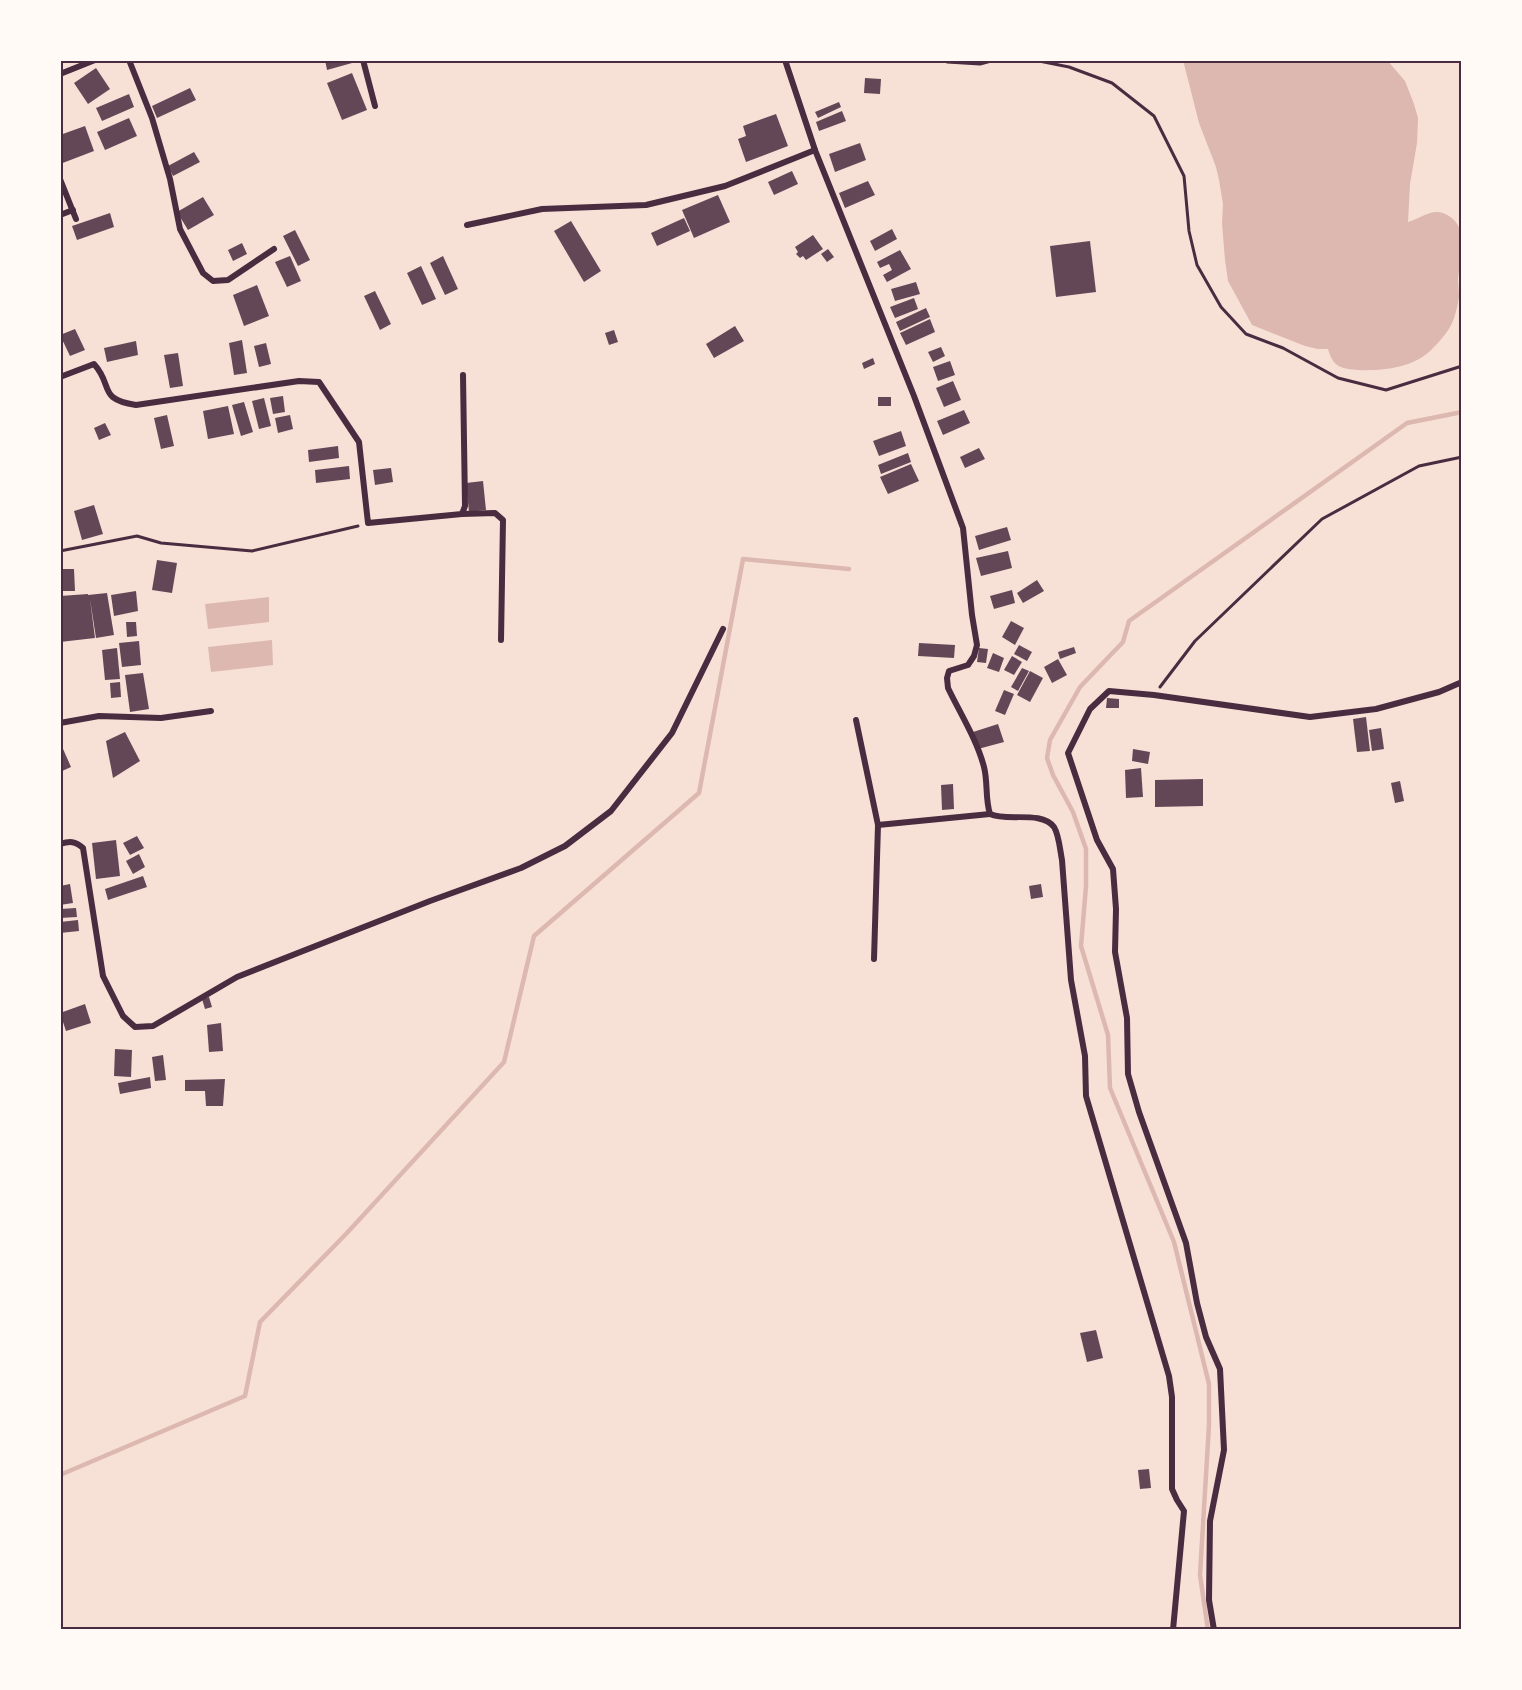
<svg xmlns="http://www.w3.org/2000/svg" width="1522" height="1690" viewBox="0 0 1522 1690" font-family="'Open Sans',sans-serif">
<rect width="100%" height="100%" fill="#f7e1d7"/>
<g fill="#dcb8b0">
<path d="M1387 60 1405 81 1414 104 1418 118 1417 143 1410 184 1408 222C1420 219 1430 209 1443 213 1471 224 1461 256 1458 278 1458 284 1459 290 1459 297 1458 304 1455 317 1452 323 1450 330 1435 347 1429 352 1411 368 1382 371 1359 370 1341 369 1333 367 1328 349H1318L1305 346 1252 325 1228 281 1225 260 1222 223 1223 204 1219 180 1216 167 1199 123 1183 60Z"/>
<polygon points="269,597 269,622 208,629 205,604"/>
<polygon points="272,640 273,665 211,672 208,647"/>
</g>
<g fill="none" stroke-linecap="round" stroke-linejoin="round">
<g stroke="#dcb8b0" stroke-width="4.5">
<polyline points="60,1475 245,1396 260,1322 346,1234 504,1062 534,936 699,793 743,559 849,569"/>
<polyline points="1208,1630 1200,1575 1209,1425 1209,1384 1174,1242 1110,1088 1108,1035 1081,946 1086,886 1086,849 1073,812 1053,775 1047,758 1050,740 1080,687 1123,642 1129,621 1407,423 1462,412"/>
</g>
</g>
<g fill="#644757">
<polygon points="325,60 351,60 352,63 327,70"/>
<polygon points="96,68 110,89 88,104 74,83"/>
<polygon points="352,73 367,110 342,120 327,83"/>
<polygon points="865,78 881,79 880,94 864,93"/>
<polygon points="190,88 196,100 157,118 152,106"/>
<polygon points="129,94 134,107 102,121 96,108"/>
<polygon points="839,102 841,107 818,118 815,112"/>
<polygon points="842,111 846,121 819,131 816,122"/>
<polygon points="776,114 788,146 746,162 738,139 746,136 743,126"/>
<polygon points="129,118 137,136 105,150 97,132"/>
<polygon points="85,126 94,151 60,164 60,135"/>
<polygon points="860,143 866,160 835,172 829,154"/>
<polygon points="194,152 200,162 173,176 168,166"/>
<polygon points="792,171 798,184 774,195 768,182"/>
<polygon points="868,181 875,195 845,208 839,193"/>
<polygon points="718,195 730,222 694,238 682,210"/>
<polygon points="203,197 214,215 188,230 177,212"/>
<polygon points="110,213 114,227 77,240 72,226"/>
<polygon points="684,218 690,231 657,246 651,233"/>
<polygon points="571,221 601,271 584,282 554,231"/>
<polygon points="892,229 897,239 875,251 870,241"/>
<polygon points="295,230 310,260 298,266 283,236"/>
<polygon points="813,235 823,249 806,260 803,256 800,258 796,254 798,252 795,247"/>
<polygon points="1090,241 1096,292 1056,297 1050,246"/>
<polygon points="242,243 247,254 233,261 228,250"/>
<polygon points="828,249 834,257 827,262 821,254"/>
<polygon points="900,250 911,269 887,282 883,275 892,270 889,264 880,268 877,262"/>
<polygon points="290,256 301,281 287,287 275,262"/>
<polygon points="443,256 458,289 445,295 430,263"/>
<polygon points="421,266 436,299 422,305 407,273"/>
<polygon points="916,282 920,294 895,301 891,289"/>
<polygon points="257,285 269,316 244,326 233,295"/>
<polygon points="375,291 391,324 380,330 364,296"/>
<polygon points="914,298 918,309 895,318 890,307"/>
<polygon points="926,308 930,317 900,331 896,322"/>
<polygon points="930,319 935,332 906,345 900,333"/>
<polygon points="735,326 744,341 714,358 706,344"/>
<polygon points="75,329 85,350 70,356 60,335"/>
<polygon points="614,330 618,342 609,345 605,333"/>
<polygon points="242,340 247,373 234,375 229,343"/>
<polygon points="136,341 138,355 107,362 104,348"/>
<polygon points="266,343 271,364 259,367 254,346"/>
<polygon points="941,347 945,356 933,362 928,352"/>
<polygon points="178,353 183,386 170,388 164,355"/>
<polygon points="873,358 875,364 864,369 862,363"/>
<polygon points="950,361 955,375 938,381 933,367"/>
<polygon points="953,381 961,400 944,407 936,388"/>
<polygon points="283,396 285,412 273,414 270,398"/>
<rect x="878" y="397" width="13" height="9"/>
<polygon points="264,398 271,426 259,429 252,401"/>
<polygon points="244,402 253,432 241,436 232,405"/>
<polygon points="228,406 234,434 208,439 203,411"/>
<polygon points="964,410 970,423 943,435 937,421"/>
<polygon points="167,415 174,446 161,449 154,418"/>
<polygon points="290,415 293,429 278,433 275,418"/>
<polygon points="105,423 111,435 99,440 94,428"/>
<polygon points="901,431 906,446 879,456 873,441"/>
<polygon points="338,446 339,458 309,462 308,450"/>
<polygon points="979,448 985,459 965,468 960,457"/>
<polygon points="908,453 911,462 881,474 878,465"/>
<polygon points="911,464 919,481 888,494 880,477"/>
<polygon points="349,466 350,479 316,483 315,470"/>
<polygon points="391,468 393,482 375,485 373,470"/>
<polygon points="483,481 486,510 469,512 466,483"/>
<polygon points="94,505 103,534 82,540 74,511"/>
<polygon points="1007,527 1011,540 979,550 975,536"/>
<polygon points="1008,551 1012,568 981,576 976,558"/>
<polygon points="157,560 177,563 172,593 152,590"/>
<polygon points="62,569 74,569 75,591 63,591"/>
<polygon points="1037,580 1044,591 1023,603 1017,593"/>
<polygon points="1012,590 1015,603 994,609 990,596"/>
<polygon points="136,591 138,611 114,616 111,595"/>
<polygon points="107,593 114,635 96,638 90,599 95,638 60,642 60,596 88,594 88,595"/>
<polygon points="1011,621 1024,628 1015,645 1002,637"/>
<polygon points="126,622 136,622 137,636 127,637"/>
<polygon points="139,641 141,665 122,667 119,643"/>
<polygon points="919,643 955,645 954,658 918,656"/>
<polygon points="1019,645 1032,652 1027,661 1014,654"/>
<polygon points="1074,647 1076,653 1060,659 1058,652"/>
<polygon points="117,648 120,679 105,680 102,650"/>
<polygon points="979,648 988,649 986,663 977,662"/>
<polygon points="993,653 1004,658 999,672 987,668"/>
<polygon points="1012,656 1022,662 1014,675 1004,670"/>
<polygon points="1058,659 1067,675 1052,683 1044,667"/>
<polygon points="1022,668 1029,671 1018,691 1011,687"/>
<polygon points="1030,671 1043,678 1030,702 1017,695"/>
<polygon points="143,673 149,709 130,712 125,675"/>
<polygon points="120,682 121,697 111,698 110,683"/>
<polygon points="1004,690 1014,694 1005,715 995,711"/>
<polygon points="1107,698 1119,699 1119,708 1106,708"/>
<polygon points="1366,717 1370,751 1357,752 1353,719"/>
<polygon points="998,724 1004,742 978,749 973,732"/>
<polygon points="1381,728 1384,749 1372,751 1369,730"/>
<polygon points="125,732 140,761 113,778 106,741"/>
<polygon points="60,742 71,767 60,772"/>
<polygon points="1133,749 1150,752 1148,764 1132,761"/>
<polygon points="1141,768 1143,797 1126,798 1125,770"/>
<polygon points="1203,779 1203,806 1155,807 1155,780"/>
<polygon points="1400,781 1404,801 1395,803 1391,783"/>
<polygon points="953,784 954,809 942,810 941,785"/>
<polygon points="137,836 144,848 130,855 123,843"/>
<polygon points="116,840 120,876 96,879 92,843"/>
<polygon points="139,854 145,867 133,874 126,861"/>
<polygon points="143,876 147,887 108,900 105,889"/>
<polygon points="70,884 73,903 60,905 60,886"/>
<polygon points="1041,884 1043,897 1031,899 1029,886"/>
<polygon points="76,908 77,917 60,918 60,909"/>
<polygon points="78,920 79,931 60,933 60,922"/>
<polygon points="209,997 212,1007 205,1009 202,999"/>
<polygon points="85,1004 91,1023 66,1031 60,1013"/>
<polygon points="221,1023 223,1051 209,1052 207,1025"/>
<polygon points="115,1049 132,1050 131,1077 114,1076"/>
<polygon points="163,1055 166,1080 155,1081 152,1057"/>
<polygon points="150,1077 151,1088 120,1094 118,1083"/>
<polygon points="225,1079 223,1106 206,1106 205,1091 185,1091 185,1080"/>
<polygon points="1096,1330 1103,1358 1087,1362 1080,1333"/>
<polygon points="1149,1469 1151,1488 1140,1489 1138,1470"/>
</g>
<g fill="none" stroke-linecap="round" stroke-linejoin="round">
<g stroke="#4a2c40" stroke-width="3">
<polyline points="945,60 947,62 980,64 995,60"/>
<polyline points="1034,60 1069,67 1112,83 1154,116 1184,176 1189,231 1197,265 1221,307 1246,334 1283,348 1338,378 1386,390 1462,366"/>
<polyline points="60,551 137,536 161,543 252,551 358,526"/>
<polyline points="1160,687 1195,641 1322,519 1419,466 1462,457"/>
</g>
<g stroke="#4a2c40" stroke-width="6">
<polyline points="129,60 152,118 170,179 180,229 203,273 213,281 228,280 274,249"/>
<polyline points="363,60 375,106"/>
<path d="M785 60 815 150 914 396 963 528 972 615 977 645 974 656 968 665 949 671 947 678 948 688C960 713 977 740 984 767 988 782 985 799 990 814 1007 822 1041 810 1054 827 1059 835 1060 850 1062 860L1071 980 1085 1056 1086 1096 1169 1376 1172 1397V1489L1177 1500 1184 1511 1173 1630"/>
<polyline points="60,74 95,60"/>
<polyline points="60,179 76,219"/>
<polyline points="60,215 73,210"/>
<polyline points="467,225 542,209 646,205 725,186 815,150"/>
<path d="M60 377 94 364C114 386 97 399 136 405L299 381 319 382 359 442 368 523 462 514 465 506 463 375"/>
<polyline points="462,514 495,513 503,520 501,640"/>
<polyline points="856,720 878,825 874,959"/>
<polyline points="60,723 99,716 161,718 211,711"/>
<polyline points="878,825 990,814"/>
<path d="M60 844C70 841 75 841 83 848L103 976 123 1016 135 1027 153 1026 237 977 430 901 521 868 565 846 611 811 672 733 723 629"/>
<polyline points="1214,1630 1209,1600 1210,1521 1224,1450 1220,1369 1206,1337 1197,1303 1186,1243 1139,1112 1128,1074 1127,1018 1115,952 1116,909 1113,869 1097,840 1068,753 1090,709 1109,691 1154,695 1310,717 1376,709 1439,692 1462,682"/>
</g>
</g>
<rect width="1522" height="1690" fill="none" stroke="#fffaf5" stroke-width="123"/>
<rect x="62" y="62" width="1398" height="1566" fill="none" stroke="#4a2c40" stroke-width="2"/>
</svg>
